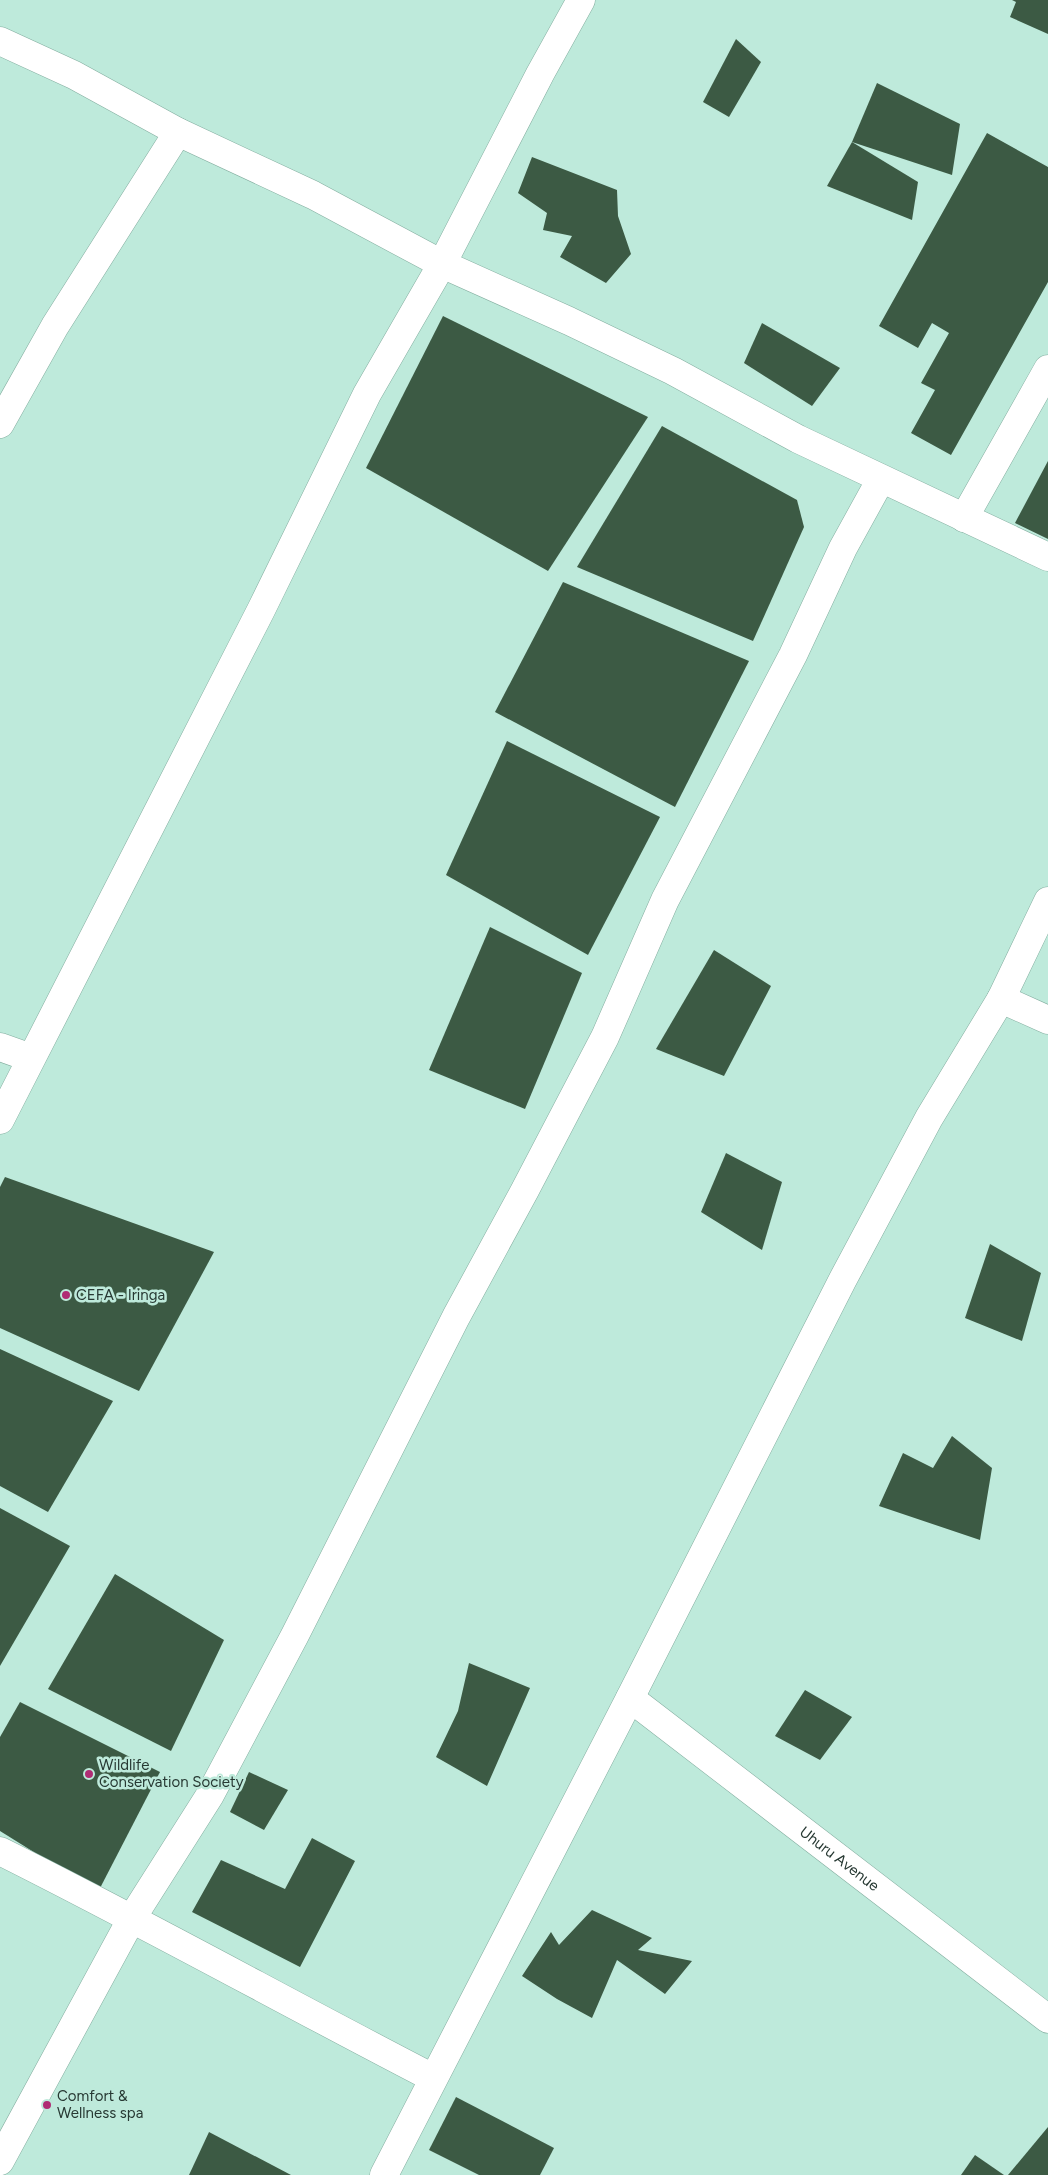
<svg xmlns="http://www.w3.org/2000/svg" width="1048" height="2175" viewBox="0 0 1048 2175" font-family="Figtree,sans-serif">
<rect width="100%" height="100%" fill="#beeadb"/>
<g fill="#3c5a44">
<polygon points="1012,0 1048,0 1048,34 1010,17 1016,2"/>
<polygon points="736,39 761,62 729,117 703,102"/>
<polygon points="877,83 960,124 952,175 852,142"/>
<polygon points="987,133 1048,167 1048,282 951,455 911,433 935,390 921,383 949,333 932,323 918,348 879,326"/>
<polygon points="852,142 918,182 912,220 827,186"/>
<polygon points="532,157 617,190 618,216 631,254 606,283 560,257 572,236 543,230 547,213 518,193"/>
<polygon points="443,316 648,417 548,571 366,468"/>
<polygon points="762,323 840,368 812,406 744,363"/>
<polygon points="662,426 797,500 804,527 753,641 577,567"/>
<polygon points="1048,461 1048,539 1015,523"/>
<polygon points="563,582 749,661 675,807 495,712"/>
<polygon points="507,741 660,817 588,955 446,875"/>
<polygon points="490,927 582,973 525,1109 429,1070"/>
<polygon points="714,950 771,986 724,1076 656,1049"/>
<polygon points="726,1153 782,1182 762,1250 701,1212"/>
<polygon points="5,1177 214,1252 139,1391 0,1328 0,1187"/>
<polygon points="990,1244 1041,1273 1022,1341 965,1318"/>
<polygon points="0,1349 113,1401 48,1512 0,1486"/>
<polygon points="952,1436 992,1468 980,1540 879,1506 903,1453 933,1468"/>
<polygon points="0,1508 70,1546 0,1666"/>
<polygon points="115,1574 224,1640 171,1751 48,1689"/>
<polygon points="469,1663 530,1688 487,1786 436,1757 458,1711"/>
<polygon points="805,1690 852,1717 820,1760 775,1736"/>
<polygon points="20,1702 160,1772 98,1892 0,1831 0,1737"/>
<polygon points="249,1772 288,1790 264,1830 230,1812"/>
<polygon points="312,1838 355,1861 300,1967 192,1912 221,1860 285,1889"/>
<polygon points="592,1910 652,1938 638,1950 692,1961 665,1994 617,1960 592,2018 557,1999 522,1976 551,1932 559,1945"/>
<polygon points="456,2097 554,2148 540,2175 479,2175 429,2150"/>
<polygon points="1048,2127 1048,2175 1008,2175"/>
<polygon points="209,2132 291,2175 189,2175"/>
<polygon points="975,2155 1004,2175 961,2175"/>
</g>
<g fill="none" stroke-linecap="round" stroke-linejoin="round">
<g stroke="#84aea0" stroke-width="29">
<g id="minor">
<polyline points="0,41 74,75 178,132 313,195 442,264 569,321 673,371 798,439 1048,557"/>
<polyline points="0,424 55,326 178,132"/>
<polyline points="964,518 1048,369"/>
<polyline points="1001,999 1048,1020"/>
<polyline points="0,1047 31,1058"/>
<polyline points="0,1120 261,610 367,394 442,264 540,74 581,0"/>
<path id="s1" d="M630 1698 1048 2019"/>
<path d="M0 1851C146 1924 288 2003 433 2078"/>
<polyline points="0,2161 132,1918 210,1795 295,1635 456,1317 525,1190 605,1037 665,900 793,655 843,548 881,479"/>
<polyline points="384,2175 630,1698 842,1281 929,1118 1001,999 1048,901"/>
</g>
</g>
<use href="#minor" stroke="#fff" stroke-width="28"/>
</g>
<g fill="#b02c74" stroke="#beeadb" stroke-width="2">
<circle cx="66" cy="1295" r="5"/>
<circle cx="89" cy="1774" r="5"/>
<circle cx="47" cy="2105" r="5"/>
</g>
<g text-anchor="middle" dominant-baseline="central" stroke-width="5" stroke-linejoin="round" paint-order="stroke">
<g font-size="15" fill="#273933" stroke="#beeadb" text-anchor="start">
<text x="76" y="1295">CEFA - Iringa</text>
<text x="99" y="1765">Wildlife<tspan x="99" dy="17">Conservation Society</tspan></text>
<text x="57" y="2096">Comfort &amp;<tspan x="57" dy="17">Wellness spa</tspan></text>
</g>
<g font-size="15" fill="#273933" stroke="#beeadb">
<text stroke="none"><textPath href="#s1" startOffset="264">Uhuru Avenue</textPath></text>
</g>
</g>
</svg>
